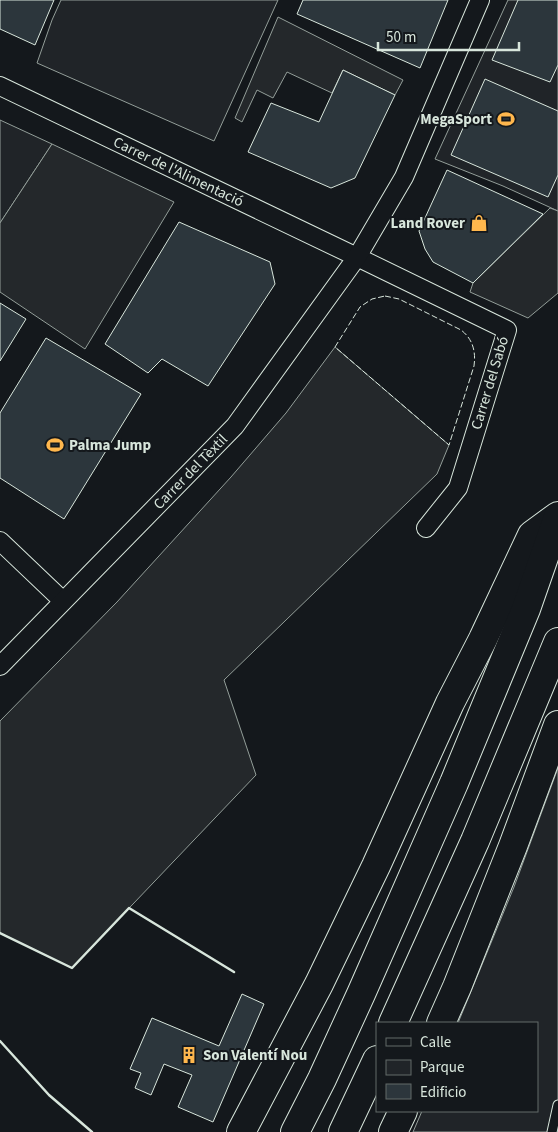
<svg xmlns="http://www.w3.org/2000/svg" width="558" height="1132" viewBox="0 0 558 1132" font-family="'Source Sans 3',sans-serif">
<rect width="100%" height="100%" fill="#14181c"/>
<g fill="#202428" stroke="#939e99">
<polygon points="61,0 278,0 214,141 37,63 52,20"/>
<polygon points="508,0 558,0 558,211 503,186 435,159"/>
<polygon points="0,120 52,144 0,223"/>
<polygon points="558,768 558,1132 413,1132 422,1111 537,1111 537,1023 458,1023 514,887"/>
</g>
<g fill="#24282b" stroke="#939e99">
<polygon points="278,17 403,80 395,95 343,70 332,93 287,72 273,98 257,90 242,122 235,118"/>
<polygon points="52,144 174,202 85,349 0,292 0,223"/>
<polygon points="550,208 558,211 558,293 528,318 470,292 473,283"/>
<polygon points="335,347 449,445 437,474 224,680 256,775 72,968 0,933 0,721 117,602 231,477 286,413"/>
</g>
<g fill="#2c363c" stroke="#d8e6dc">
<polygon points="0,0 54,0 35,45 0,29"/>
<polygon points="303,0 448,0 420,68 297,14"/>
<polygon points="518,0 558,0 558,65 550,82 492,60"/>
<polygon points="343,70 395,95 355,178 331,188 248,152 271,103 319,122"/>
<polygon points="485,79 558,111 558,175 548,197 451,155"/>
<polygon points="447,170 543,214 473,283 433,262 425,249 419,231"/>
<polygon points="179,222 270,262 275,284 208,386 162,359 148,373 105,344"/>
<polygon points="0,303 26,319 0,361"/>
<polygon points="46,338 141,394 64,519 0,478 0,413"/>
<polygon points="242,994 264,1004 213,1122 178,1107 192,1075 164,1064 151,1095 135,1088 141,1073 130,1069 152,1018 219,1046"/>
</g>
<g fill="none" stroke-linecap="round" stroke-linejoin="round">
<g stroke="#d8e6dc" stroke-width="11">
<polyline id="service" points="552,1132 558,1105"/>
</g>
<g stroke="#d8e6dc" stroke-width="20">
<g id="minor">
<path id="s1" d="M0 86 357 257 507 330 458 488 426 528"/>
<polyline points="0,541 63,601"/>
<path id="s2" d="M0 666 235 426 357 257 404 177 480 0"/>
</g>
</g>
<g stroke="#d8e6dc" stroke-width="30">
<g id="motorway">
<polyline points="393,1023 475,841 558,642"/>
<polyline points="441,1023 457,987 513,846 558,725"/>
<polyline points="241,1132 319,984 376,866 450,703 483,639 532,535 558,516"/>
<polyline points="295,1132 322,1079 361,994 454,783 526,609 558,517"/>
<polyline points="343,1132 377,1060"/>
<polyline points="393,1132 403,1111"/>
</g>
</g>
<use href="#service" stroke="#14181c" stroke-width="9"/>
<use href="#minor" stroke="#14181c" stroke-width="18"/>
<use href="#motorway" stroke="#14181c" stroke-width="28"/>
<path stroke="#d8e6dc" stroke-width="1" stroke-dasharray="6 2.5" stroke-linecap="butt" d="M385 296 399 299 461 330C473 339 476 352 474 366L449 445 335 347 360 307 372 299Z"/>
<g stroke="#d8e6dc" stroke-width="2.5">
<polyline points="0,933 72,968 129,908 234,972"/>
<polyline points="0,1041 49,1095 92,1132"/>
</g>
</g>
<defs>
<g id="stadium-bare" transform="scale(1.35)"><path d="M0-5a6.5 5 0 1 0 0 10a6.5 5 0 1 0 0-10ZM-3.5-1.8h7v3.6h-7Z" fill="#ffb74d" stroke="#14181c" stroke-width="2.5" paint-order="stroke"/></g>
<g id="shop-bare" transform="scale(1.35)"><path d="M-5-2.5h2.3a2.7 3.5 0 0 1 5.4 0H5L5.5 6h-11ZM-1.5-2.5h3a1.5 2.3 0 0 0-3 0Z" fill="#ffb74d" stroke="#14181c" stroke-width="2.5" paint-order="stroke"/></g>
<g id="building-bare" transform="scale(1.35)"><path d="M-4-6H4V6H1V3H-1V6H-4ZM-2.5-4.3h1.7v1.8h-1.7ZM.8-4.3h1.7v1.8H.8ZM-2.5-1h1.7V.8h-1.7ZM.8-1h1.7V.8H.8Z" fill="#ffb74d" stroke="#14181c" stroke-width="2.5" paint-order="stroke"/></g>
</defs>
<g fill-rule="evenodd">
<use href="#stadium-bare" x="506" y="119"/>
<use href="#shop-bare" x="479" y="223"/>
<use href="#stadium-bare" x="55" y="445"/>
<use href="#building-bare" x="189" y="1055"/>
</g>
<g text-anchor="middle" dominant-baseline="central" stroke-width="4" stroke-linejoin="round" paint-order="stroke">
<g font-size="15" font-weight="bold" fill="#d8e6dc" stroke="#14181c" text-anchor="end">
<text x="492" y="119">MegaSport</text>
<text x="465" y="223">Land Rover</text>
<text x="69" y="445" text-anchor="start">Palma Jump</text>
<text x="203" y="1055" text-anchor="start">Son Valentí Nou</text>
</g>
<g font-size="15" fill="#d8e6dc" stroke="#14181c">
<text stroke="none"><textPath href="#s1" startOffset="198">Carrer de l'Alimentació</textPath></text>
<text transform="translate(490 383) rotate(-73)">Carrer del Sabó</text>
<text stroke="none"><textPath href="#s2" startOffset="272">Carrer del Tèxtil</textPath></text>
</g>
</g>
<rect x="376" y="1022" width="162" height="90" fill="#14181c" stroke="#626a69"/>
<rect x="386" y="1038" width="25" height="8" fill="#14181c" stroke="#626a69"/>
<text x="420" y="1047" font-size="15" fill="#d8e6dc">Calle</text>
<rect x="386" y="1060" width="25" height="15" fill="#202428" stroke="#626a69"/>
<text x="420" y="1072" font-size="15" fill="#d8e6dc">Parque</text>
<rect x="386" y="1084" width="25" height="15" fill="#2c363c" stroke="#626a69"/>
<text x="420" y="1097" font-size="15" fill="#d8e6dc">Edificio</text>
<path d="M378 42v8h141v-8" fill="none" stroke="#d8e6dc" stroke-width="2.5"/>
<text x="386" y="42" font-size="15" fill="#d8e6dc" stroke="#14181c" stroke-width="4" paint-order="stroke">50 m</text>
</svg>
